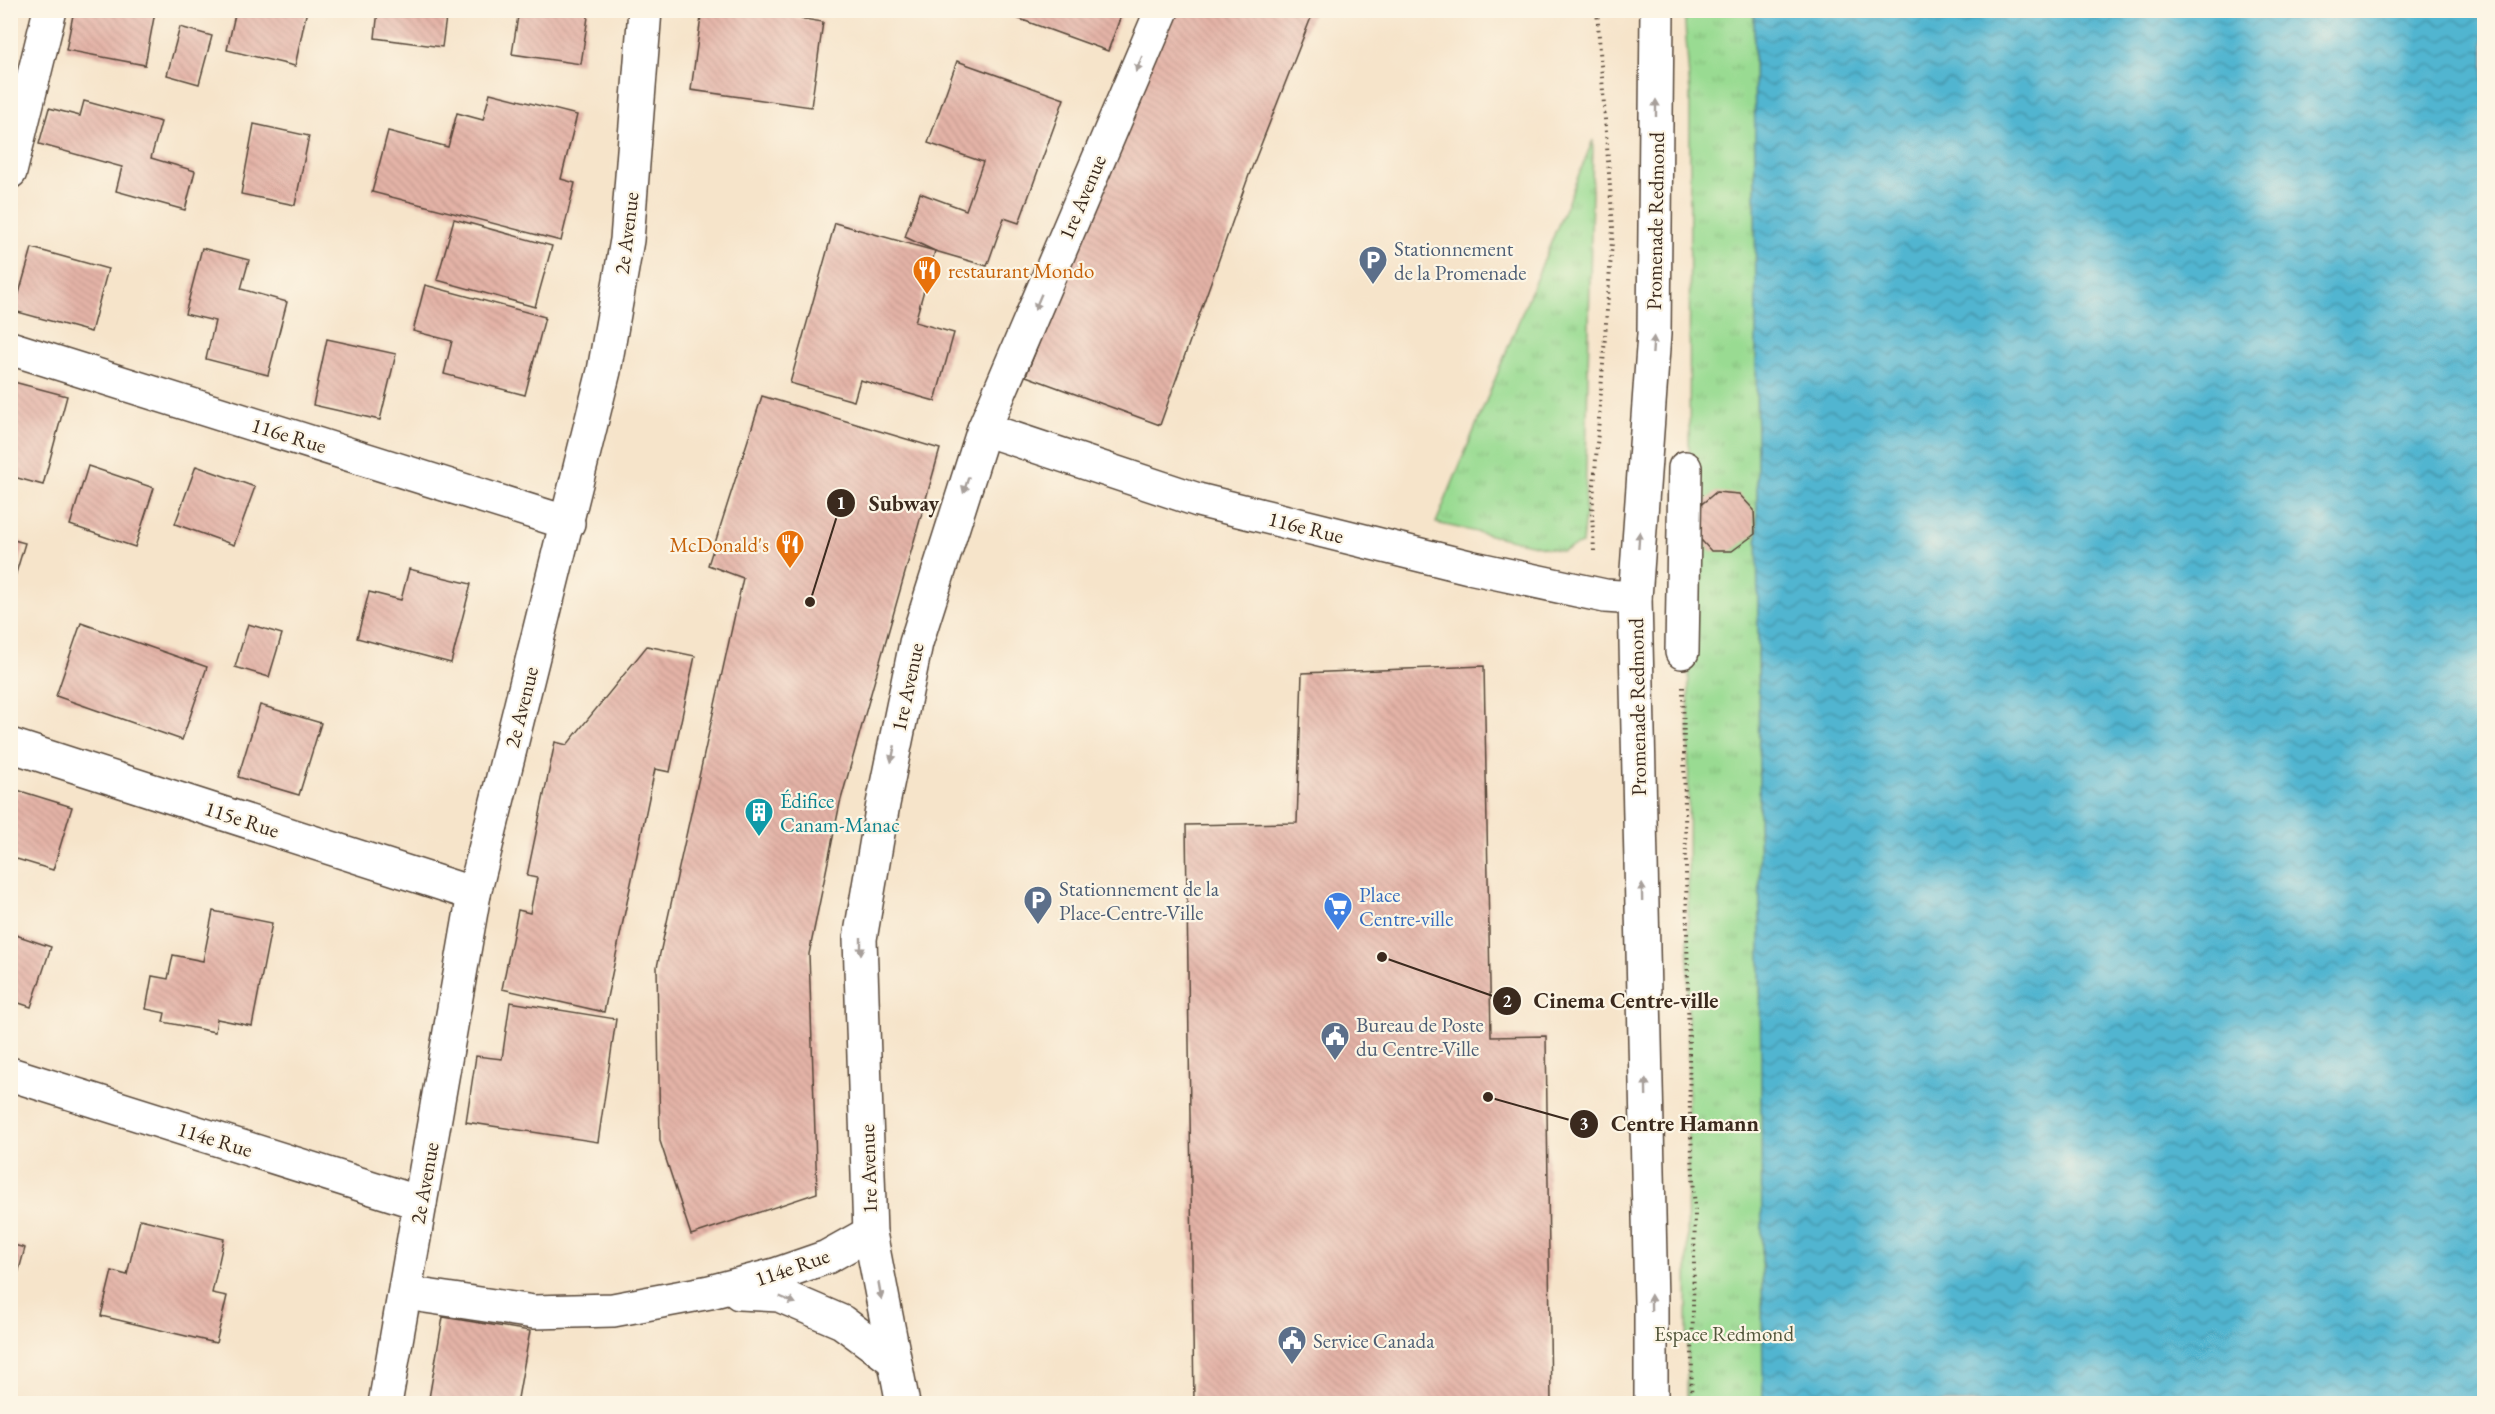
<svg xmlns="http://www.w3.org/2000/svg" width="2495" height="1414" viewBox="0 0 2495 1414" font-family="'EB Garamond',serif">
<defs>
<pattern id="grass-tufts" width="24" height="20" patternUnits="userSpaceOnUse" patternTransform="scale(1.5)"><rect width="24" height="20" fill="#99db92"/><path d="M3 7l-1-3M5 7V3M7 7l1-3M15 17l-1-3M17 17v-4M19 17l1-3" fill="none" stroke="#85bc7d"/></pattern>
<pattern id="water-waves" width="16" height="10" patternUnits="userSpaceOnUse" patternTransform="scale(1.5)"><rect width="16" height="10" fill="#51b5d0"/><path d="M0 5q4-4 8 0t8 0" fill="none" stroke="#4493a8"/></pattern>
<pattern id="building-back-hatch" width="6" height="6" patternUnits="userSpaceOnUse" patternTransform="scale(1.5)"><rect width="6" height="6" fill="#e4b3a7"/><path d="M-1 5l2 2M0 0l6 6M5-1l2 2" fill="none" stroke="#c49a8f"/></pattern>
</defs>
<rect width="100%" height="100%" fill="#fcf5e5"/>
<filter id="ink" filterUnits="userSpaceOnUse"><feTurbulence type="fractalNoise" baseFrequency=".0167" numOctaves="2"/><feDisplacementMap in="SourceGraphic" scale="12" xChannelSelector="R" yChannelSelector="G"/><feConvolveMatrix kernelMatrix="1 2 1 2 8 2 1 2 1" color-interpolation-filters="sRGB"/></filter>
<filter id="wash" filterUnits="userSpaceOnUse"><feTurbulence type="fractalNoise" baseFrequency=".008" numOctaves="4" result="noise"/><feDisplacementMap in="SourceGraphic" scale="24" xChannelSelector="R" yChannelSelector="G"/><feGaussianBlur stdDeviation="1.35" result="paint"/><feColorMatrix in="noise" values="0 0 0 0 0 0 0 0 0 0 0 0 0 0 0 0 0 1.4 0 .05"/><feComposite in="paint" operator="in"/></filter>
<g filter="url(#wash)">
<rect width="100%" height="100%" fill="#f6e4ca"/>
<g fill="url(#grass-tufts)" stroke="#6a8258" stroke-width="1.5">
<polygon points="1684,11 1754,11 1763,1403 1687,1403 1690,93"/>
<polygon points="1593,140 1585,513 1582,544 1562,551 1436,523"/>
</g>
<polygon fill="url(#water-waves)" stroke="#467077" stroke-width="1.5" points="1754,11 2484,11 2484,1403 1763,1403"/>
<g id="blocks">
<g fill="url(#building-back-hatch)">
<polygon points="74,10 155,12 145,65 66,50"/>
<polygon points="236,10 307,10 295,66 227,50"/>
<polygon points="378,10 447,10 442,47 375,38"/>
<polygon points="519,10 589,10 581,64 512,54"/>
<polygon points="702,10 749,10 823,22 811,107 691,90"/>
<polygon points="995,10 1123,10 1108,51"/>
<polygon points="1169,10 1314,10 1249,175 1160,425 1026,376"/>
<polygon points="180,27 212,36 199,84 167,75"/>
<polygon points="957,61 1064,99 1019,223 1004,218 987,266 935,251 905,237 920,193 966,210 983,162 928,143"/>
<polygon points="490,93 577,115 561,179 575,183 561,241 372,192 388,131 448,147 457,113 483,120"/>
<polygon points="84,101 161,122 151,158 195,171 185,210 116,191 122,167 39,144 49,108 80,116"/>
<polygon points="254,124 309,136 295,205 241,194"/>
<polygon points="454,219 552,246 535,307 437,280"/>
<polygon points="835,223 935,251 915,322 954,333 935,401 860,380 854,401 790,383"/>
<polygon points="32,248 108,269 91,332 14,311"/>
<polygon points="202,248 249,260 241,289 287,302 268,375 206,359 215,321 185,314"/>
<polygon points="425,285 545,317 525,395 444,374 452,341 413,331"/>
<polygon points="327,339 396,354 380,420 313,405"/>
<polygon points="10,381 67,396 43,485 10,476"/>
<polygon points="762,396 940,449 840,803 809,954 817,1193 691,1235 660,1141 657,967 743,578 708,565"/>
<polygon points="88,466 154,488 135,547 70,525"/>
<polygon points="196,466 255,487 234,545 175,524"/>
<polygon points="1716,492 1739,494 1754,510 1755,534 1732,551 1711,551 1694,532 1697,508"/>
<polygon points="10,539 25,543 11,590 10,590"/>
<polygon points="409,569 471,584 451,663 357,638 369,592 401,600"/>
<polygon points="81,623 207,667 182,740 56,696"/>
<polygon points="248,624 282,634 269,677 235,667"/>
<polygon points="647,646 695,656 670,772 655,769 604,1012 502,989 518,910 530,913 537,878 527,876 555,742 567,745"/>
<polygon points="1484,666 1491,1037 1546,1036 1551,1404 1194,1404 1186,825 1297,823 1302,673"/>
<polygon points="260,705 321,723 299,795 238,777"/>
<polygon points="17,790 72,807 53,870 10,857 10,812"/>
<polygon points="213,911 272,923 252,1026 217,1019 215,1032 163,1022 165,1013 146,1009 152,976 168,979 173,955 203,961"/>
<polygon points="10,933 51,947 31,1007 10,1000"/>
<polygon points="510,1002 616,1019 598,1142 466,1122 476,1056 502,1059"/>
<polygon points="140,1219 224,1239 212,1293 227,1296 216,1343 101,1316 112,1271 127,1275"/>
<polygon points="10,1244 25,1248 11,1299 10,1299"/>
<polygon points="443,1317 530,1331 517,1404 428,1404"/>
</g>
</g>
</g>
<g filter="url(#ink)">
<use href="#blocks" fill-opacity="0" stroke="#574638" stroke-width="1.5"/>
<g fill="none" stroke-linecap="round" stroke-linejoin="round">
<g stroke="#574638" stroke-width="36">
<polyline id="pedestrian" points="1682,652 1685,468"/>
</g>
<g stroke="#574638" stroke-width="36">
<g id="minor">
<polyline points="10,172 50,10"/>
<polyline points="10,348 568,523"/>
<polyline points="984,429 1198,500 1469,567 1605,596 1635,598"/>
<polyline points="10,745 474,894"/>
<polyline points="10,1074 420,1203"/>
<polyline points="405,1293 534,1312 613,1310 710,1292 775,1275 827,1257 870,1233"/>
<polyline points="739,1293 779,1295 842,1322 892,1359"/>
<polyline points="385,1404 474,894 604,371 627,240 645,10"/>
</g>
</g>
<g stroke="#574638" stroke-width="36">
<g id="tertiary">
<polyline points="903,1404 870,1233 860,939 883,804 916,643 984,429 1162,10"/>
<polyline points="1651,1404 1651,1303 1635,598 1654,334 1657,10"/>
</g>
</g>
<g stroke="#574638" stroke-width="4" stroke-dasharray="1.5 4.5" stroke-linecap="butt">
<polyline points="1594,551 1592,513 1613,228 1597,10"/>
<polyline points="1683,687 1690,1115 1695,1213 1691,1404"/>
</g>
<use href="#pedestrian" stroke="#fff" stroke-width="33"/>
<use href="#minor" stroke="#fff" stroke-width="33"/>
<use href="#tertiary" stroke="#fff" stroke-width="33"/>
</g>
<defs><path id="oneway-solid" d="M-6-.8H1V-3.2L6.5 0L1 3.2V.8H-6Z" transform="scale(1.5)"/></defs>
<g fill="#a79f9a">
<use href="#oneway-solid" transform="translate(1139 64) rotate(113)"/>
<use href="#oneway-solid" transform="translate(1656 108) rotate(-90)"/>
<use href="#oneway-solid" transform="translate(1038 302) rotate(113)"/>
<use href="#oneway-solid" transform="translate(1653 345) rotate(-86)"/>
<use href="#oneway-solid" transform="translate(966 485) rotate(108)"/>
<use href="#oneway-solid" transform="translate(1639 540) rotate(-86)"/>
<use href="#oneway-solid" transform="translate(893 754) rotate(102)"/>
<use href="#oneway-solid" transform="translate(1642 892) rotate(-91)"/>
<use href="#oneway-solid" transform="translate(861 946) rotate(90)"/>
<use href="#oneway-solid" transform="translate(1646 1087) rotate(-91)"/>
<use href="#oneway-solid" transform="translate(880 1291) rotate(80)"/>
<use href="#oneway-solid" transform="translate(788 1300) rotate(23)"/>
<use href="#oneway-solid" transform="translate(1651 1303) rotate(-91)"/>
</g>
</g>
<defs>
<g id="parking-pin" transform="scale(1.5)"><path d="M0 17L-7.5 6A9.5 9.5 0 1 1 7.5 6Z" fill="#5c6f8a" stroke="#fcf5e5"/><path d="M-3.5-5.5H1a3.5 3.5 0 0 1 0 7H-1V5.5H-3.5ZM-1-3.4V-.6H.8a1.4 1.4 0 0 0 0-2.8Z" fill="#fff"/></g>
<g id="restaurant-pin" transform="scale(1.5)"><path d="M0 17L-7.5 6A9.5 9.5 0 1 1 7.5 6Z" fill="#e8710a" stroke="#fcf5e5"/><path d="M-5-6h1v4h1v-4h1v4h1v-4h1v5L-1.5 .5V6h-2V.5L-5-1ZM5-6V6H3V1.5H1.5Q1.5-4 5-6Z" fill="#fff"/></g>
<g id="building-pin" transform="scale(1.5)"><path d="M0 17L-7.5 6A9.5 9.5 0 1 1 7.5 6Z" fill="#0f9aa8" stroke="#fcf5e5"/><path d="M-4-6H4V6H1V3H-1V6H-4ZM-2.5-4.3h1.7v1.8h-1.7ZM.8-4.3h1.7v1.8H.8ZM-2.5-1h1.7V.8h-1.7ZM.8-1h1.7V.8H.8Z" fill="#fff"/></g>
<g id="supermarket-pin" transform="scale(1.5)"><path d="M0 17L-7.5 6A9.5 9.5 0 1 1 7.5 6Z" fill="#3f7fe0" stroke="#fcf5e5"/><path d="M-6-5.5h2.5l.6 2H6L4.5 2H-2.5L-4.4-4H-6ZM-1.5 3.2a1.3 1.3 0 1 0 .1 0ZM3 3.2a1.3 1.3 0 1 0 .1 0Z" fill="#fff"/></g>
<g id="civic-pin" transform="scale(1.5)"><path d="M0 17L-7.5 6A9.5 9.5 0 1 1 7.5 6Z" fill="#5c6f8a" stroke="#fcf5e5"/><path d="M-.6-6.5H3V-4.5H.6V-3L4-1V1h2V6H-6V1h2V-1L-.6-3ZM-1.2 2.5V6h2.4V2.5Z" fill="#fff"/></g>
</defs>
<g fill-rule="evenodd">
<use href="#parking-pin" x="1373" y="260"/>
<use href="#restaurant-pin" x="927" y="270"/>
<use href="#restaurant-pin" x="790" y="544"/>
<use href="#building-pin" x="759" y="812"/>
<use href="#parking-pin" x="1038" y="900"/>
<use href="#supermarket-pin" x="1338" y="906"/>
<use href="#civic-pin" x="1335" y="1036"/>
<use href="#civic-pin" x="1292" y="1340"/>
</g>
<g text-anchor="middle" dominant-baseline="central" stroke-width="4.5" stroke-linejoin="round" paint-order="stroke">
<g font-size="21" fill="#3b2a1e" stroke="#fcf5e5">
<text transform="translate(1082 197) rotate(-67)">1re Avenue</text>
<text transform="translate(1655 221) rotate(-89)">Promenade Redmond</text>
<text transform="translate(626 233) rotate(-83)">2e Avenue</text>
<text transform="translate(289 435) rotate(17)">116e Rue</text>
<text transform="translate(1306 527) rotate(14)">116e Rue</text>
<text transform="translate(907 687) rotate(-78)">1re Avenue</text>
<text transform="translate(521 707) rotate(-76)">2e Avenue</text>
<text transform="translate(1637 707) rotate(-91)">Promenade Redmond</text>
<text transform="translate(242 819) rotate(18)">115e Rue</text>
<text transform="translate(215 1139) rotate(17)">114e Rue</text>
<text transform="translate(868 1169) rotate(-92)">1re Avenue</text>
<text transform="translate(424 1183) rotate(-80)">2e Avenue</text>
<text transform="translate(792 1267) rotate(-19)">114e Rue</text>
</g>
<g font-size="21" fill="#4e5e75" stroke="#fcf5e5" text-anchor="start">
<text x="1394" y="248">Stationnement<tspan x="1394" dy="24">de la Promenade</tspan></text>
<text x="1059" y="888">Stationnement de la<tspan x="1059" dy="24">Place-Centre-Ville</tspan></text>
<text x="1356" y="1024">Bureau de Poste<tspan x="1356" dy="24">du Centre-Ville</tspan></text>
<text x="1313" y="1340">Service Canada</text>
</g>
<g font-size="21" fill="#c56008" stroke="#fcf5e5" text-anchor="start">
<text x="948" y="270">restaurant Mondo</text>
<text x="769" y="544" text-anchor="end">McDonald's</text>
</g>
<g font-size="21" fill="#0d838f" stroke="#fcf5e5" text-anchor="start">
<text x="780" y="800">Édifice<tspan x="780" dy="24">Canam-Manac</tspan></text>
</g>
<g font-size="21" fill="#366cbe" stroke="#fcf5e5" text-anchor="start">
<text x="1359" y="894">Place<tspan x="1359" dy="24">Centre-ville</tspan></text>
</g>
<g font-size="21" fill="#52563b" stroke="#fcf5e5">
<text x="1724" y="1333">Espace Redmond</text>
</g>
</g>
<path fill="none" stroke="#3b2a1e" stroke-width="2" d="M810 602L841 503M1382 957L1507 1001M1488 1097L1584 1124"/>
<g fill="#3b2a1e" stroke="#fcf5e5" stroke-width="2">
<circle cx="810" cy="602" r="6"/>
<circle cx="1382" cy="957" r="6"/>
<circle cx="1488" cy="1097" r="6"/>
<circle cx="841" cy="503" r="15"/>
<circle cx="1507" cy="1001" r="15"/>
<circle cx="1584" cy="1124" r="15"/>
</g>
<g font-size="18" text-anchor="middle" font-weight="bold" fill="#fff">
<text x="841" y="509">1</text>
<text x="1507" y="1007">2</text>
<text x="1584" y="1130">3</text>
</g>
<g font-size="22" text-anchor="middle" font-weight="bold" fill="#3b2a1e" stroke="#fcf5e5" stroke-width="4.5" stroke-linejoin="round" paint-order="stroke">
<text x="904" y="511">Subway</text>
<text x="1626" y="1008">Cinema Centre-ville</text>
<text x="1685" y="1131">Centre Hamann</text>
</g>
<rect width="2495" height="1414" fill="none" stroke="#fcf5e5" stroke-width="36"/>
</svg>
